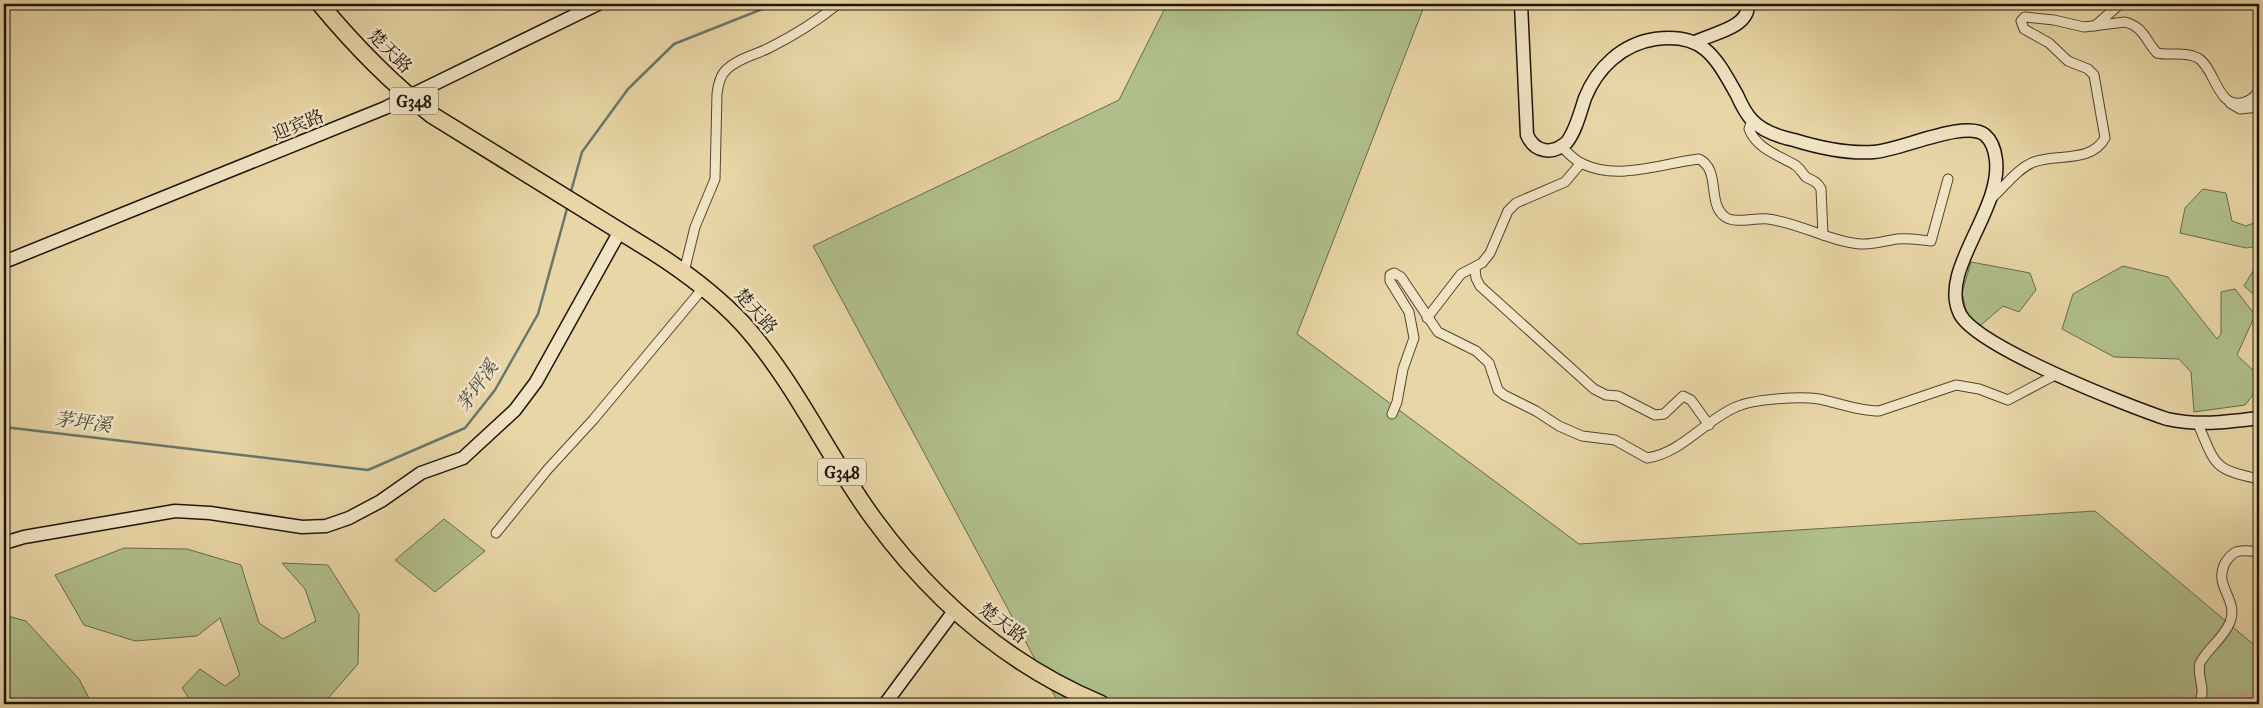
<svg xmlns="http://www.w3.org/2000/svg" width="2263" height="708" viewBox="0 0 2263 708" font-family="'IM FELL Great Primer','Noto Serif SC',serif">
<rect width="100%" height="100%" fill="#e9d6a6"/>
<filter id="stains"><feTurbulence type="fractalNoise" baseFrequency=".004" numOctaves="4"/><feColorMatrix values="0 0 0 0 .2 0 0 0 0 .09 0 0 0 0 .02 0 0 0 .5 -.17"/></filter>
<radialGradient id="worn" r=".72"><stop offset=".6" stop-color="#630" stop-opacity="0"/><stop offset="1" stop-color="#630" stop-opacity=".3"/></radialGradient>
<g fill="#b0bf8c" stroke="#676a4c">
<polygon points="1167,4 1425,4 1297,334 1579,544 2095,511 2259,649 2259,704 1059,704 813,246 1119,100"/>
<polygon points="2203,189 2226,193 2232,221 2246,226 2259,221 2259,246 2246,248 2180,233 2185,208"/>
<polygon points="2259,261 2259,299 2244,286"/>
<polygon points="1971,262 2030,273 2036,290 2019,312 2003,306 1981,325 1968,318 1962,293"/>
<polygon points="2123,266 2168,277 2217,339 2221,334 2221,292 2235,289 2255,315 2237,355 2259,376 2259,387 2245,405 2194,412 2191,372 2179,359 2114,357 2062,329 2073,294"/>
<polygon points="444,519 485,551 435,592 395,560"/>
<polygon points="124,548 187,549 241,565 259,623 283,639 316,621 305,589 282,563 328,565 359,614 358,664 323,704 193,704 182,688 200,669 225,686 240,675 220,618 197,636 135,641 84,625 55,575"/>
<polygon points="4,615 26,621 79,679 92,704 4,704"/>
</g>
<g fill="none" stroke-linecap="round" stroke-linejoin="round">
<g stroke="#67776b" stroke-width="2.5">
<polyline points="570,195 582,152 628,89 674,44 775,4"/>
<polyline points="4,427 368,470 465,428 495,390 538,314 568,205"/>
</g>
<polyline stroke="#c0af87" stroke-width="16" stroke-dasharray="16 8" stroke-linecap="butt" points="2142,704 2259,698"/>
<g stroke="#514532" stroke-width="11">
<g id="street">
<polyline points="2095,26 2120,4"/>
<polyline points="2230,103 2240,109 2259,107"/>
<path d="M1752 120 1749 129C1757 149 1778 155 1795 165 1800 168 1802 173 1806 177 1813 181 1817 181 1821 189L1823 235"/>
<path d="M1562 147C1568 153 1575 161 1583 164 1618 181 1664 163 1699 159 1721 170 1707 202 1724 216 1734 225 1756 217 1768 219 1800 223 1828 241 1860 244 1873 245 1884 241 1897 239 1909 238 1920 240 1931 241L1948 179"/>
<path d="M1993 197C2005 186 2018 168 2034 162 2057 153 2090 164 2105 138L2094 75 2088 69 2068 61 2049 43 2024 29 2021 21 2025 17 2054 20 2084 27 2125 22C2144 27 2145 40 2157 53 2171 56 2185 51 2198 58 2216 69 2217 111 2245 102 2251 100 2256 96 2259 90"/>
<polyline points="1475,268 1476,278 1480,286 1594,389 1606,395 1618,396 1655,415 1664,414 1683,396 1691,400 1709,425"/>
<path d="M684 272 695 227 715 179 717 94C718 85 720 75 727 69 739 58 755 55 769 48 793 36 817 21 838 4"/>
<polyline points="1427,318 1461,274 1482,263 1490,253 1508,211 1516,203 1565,182 1581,163"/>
<path d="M1392 414 1397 402 1403 369 1414 338 1409 312 1390 281V275L1394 273 1401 277 1438 332 1476 351 1489 363 1498 390 1504 395 1536 411 1559 426 1582 436 1615 440 1647 458C1682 453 1705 420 1736 407 1753 399 1800 396 1819 399 1839 403 1858 411 1879 411L1956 385 1979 389 2008 400 2057 374"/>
<path d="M2198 424C2216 466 2213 469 2259 479"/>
<polyline points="496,533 548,469 593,420 704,287"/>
<path d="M2198 704C2208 690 2196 678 2200 663 2208 648 2224 638 2230 622 2239 599 2213 587 2225 563 2228 559 2231 554 2236 552 2243 549 2252 552 2259 551"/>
</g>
</g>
<g stroke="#1e150c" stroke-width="15">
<g id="secondary">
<path d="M1521 4 1527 135C1535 153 1553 155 1567 142 1576 130 1580 113 1585 98 1597 68 1622 44 1655 39 1704 32 1716 58 1737 95 1741 104 1745 113 1752 120 1762 131 1780 137 1794 140 1820 148 1847 154 1874 152 1901 150 1966 119 1985 135 1992 141 1995 151 1996 160 2002 211 1938 271 1960 314 1977 347 2128 406 2167 419 2199 426 2227 422 2259 418"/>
<path d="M1695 42C1713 33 1749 28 1748 4"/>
<polyline points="4,262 385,108 598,4"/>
<polyline points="4,543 24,537 175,511 210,513 302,527 326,526 349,518 381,501 421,473 463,458 515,410 536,382 620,231"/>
<polyline points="885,704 954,611"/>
</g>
</g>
<g stroke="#1e150c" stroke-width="19">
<path id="highway" d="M320 4C354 45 390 82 432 115L652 251C685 272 716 295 743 324 795 382 827 455 873 518 932 599 1008 665 1101 704"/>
</g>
<use href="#street" stroke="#f1e4c5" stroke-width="9"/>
<use href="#secondary" stroke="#f1e4c5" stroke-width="12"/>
<use href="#highway" stroke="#e9d6a6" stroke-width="16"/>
</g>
<g text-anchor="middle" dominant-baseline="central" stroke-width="5" stroke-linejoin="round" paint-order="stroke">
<g fill="#f1e4c5" stroke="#5d5344" stroke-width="1">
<rect x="390" y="87.5" width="48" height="27" rx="4"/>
<rect x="818" y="458.5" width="48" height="27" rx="4"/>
</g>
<g font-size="16" font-weight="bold" fill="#1e150c">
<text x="414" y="101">G348</text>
<text x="842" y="472">G348</text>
</g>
<g font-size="18" fill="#1e150c" stroke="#f1e4c5">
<text transform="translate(390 51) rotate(45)">楚天路</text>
<text transform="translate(298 125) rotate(-22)">迎宾路</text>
<text transform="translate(756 311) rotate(48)">楚天路</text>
<text transform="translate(1003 623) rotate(37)">楚天路</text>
</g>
<g font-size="19" font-style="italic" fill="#484e43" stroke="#f1e4c5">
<text transform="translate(477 386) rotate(-55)">茅坪溪</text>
<text transform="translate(83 422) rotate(7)">茅坪溪</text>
</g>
</g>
<rect width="2263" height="708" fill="none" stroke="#e9d6a6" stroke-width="20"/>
<rect x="5" y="5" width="2253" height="698" fill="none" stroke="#1e150c" stroke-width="2.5"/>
<rect x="10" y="10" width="2243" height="688" fill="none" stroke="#1e150c"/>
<rect width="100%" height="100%" filter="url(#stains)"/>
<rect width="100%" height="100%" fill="url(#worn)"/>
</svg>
